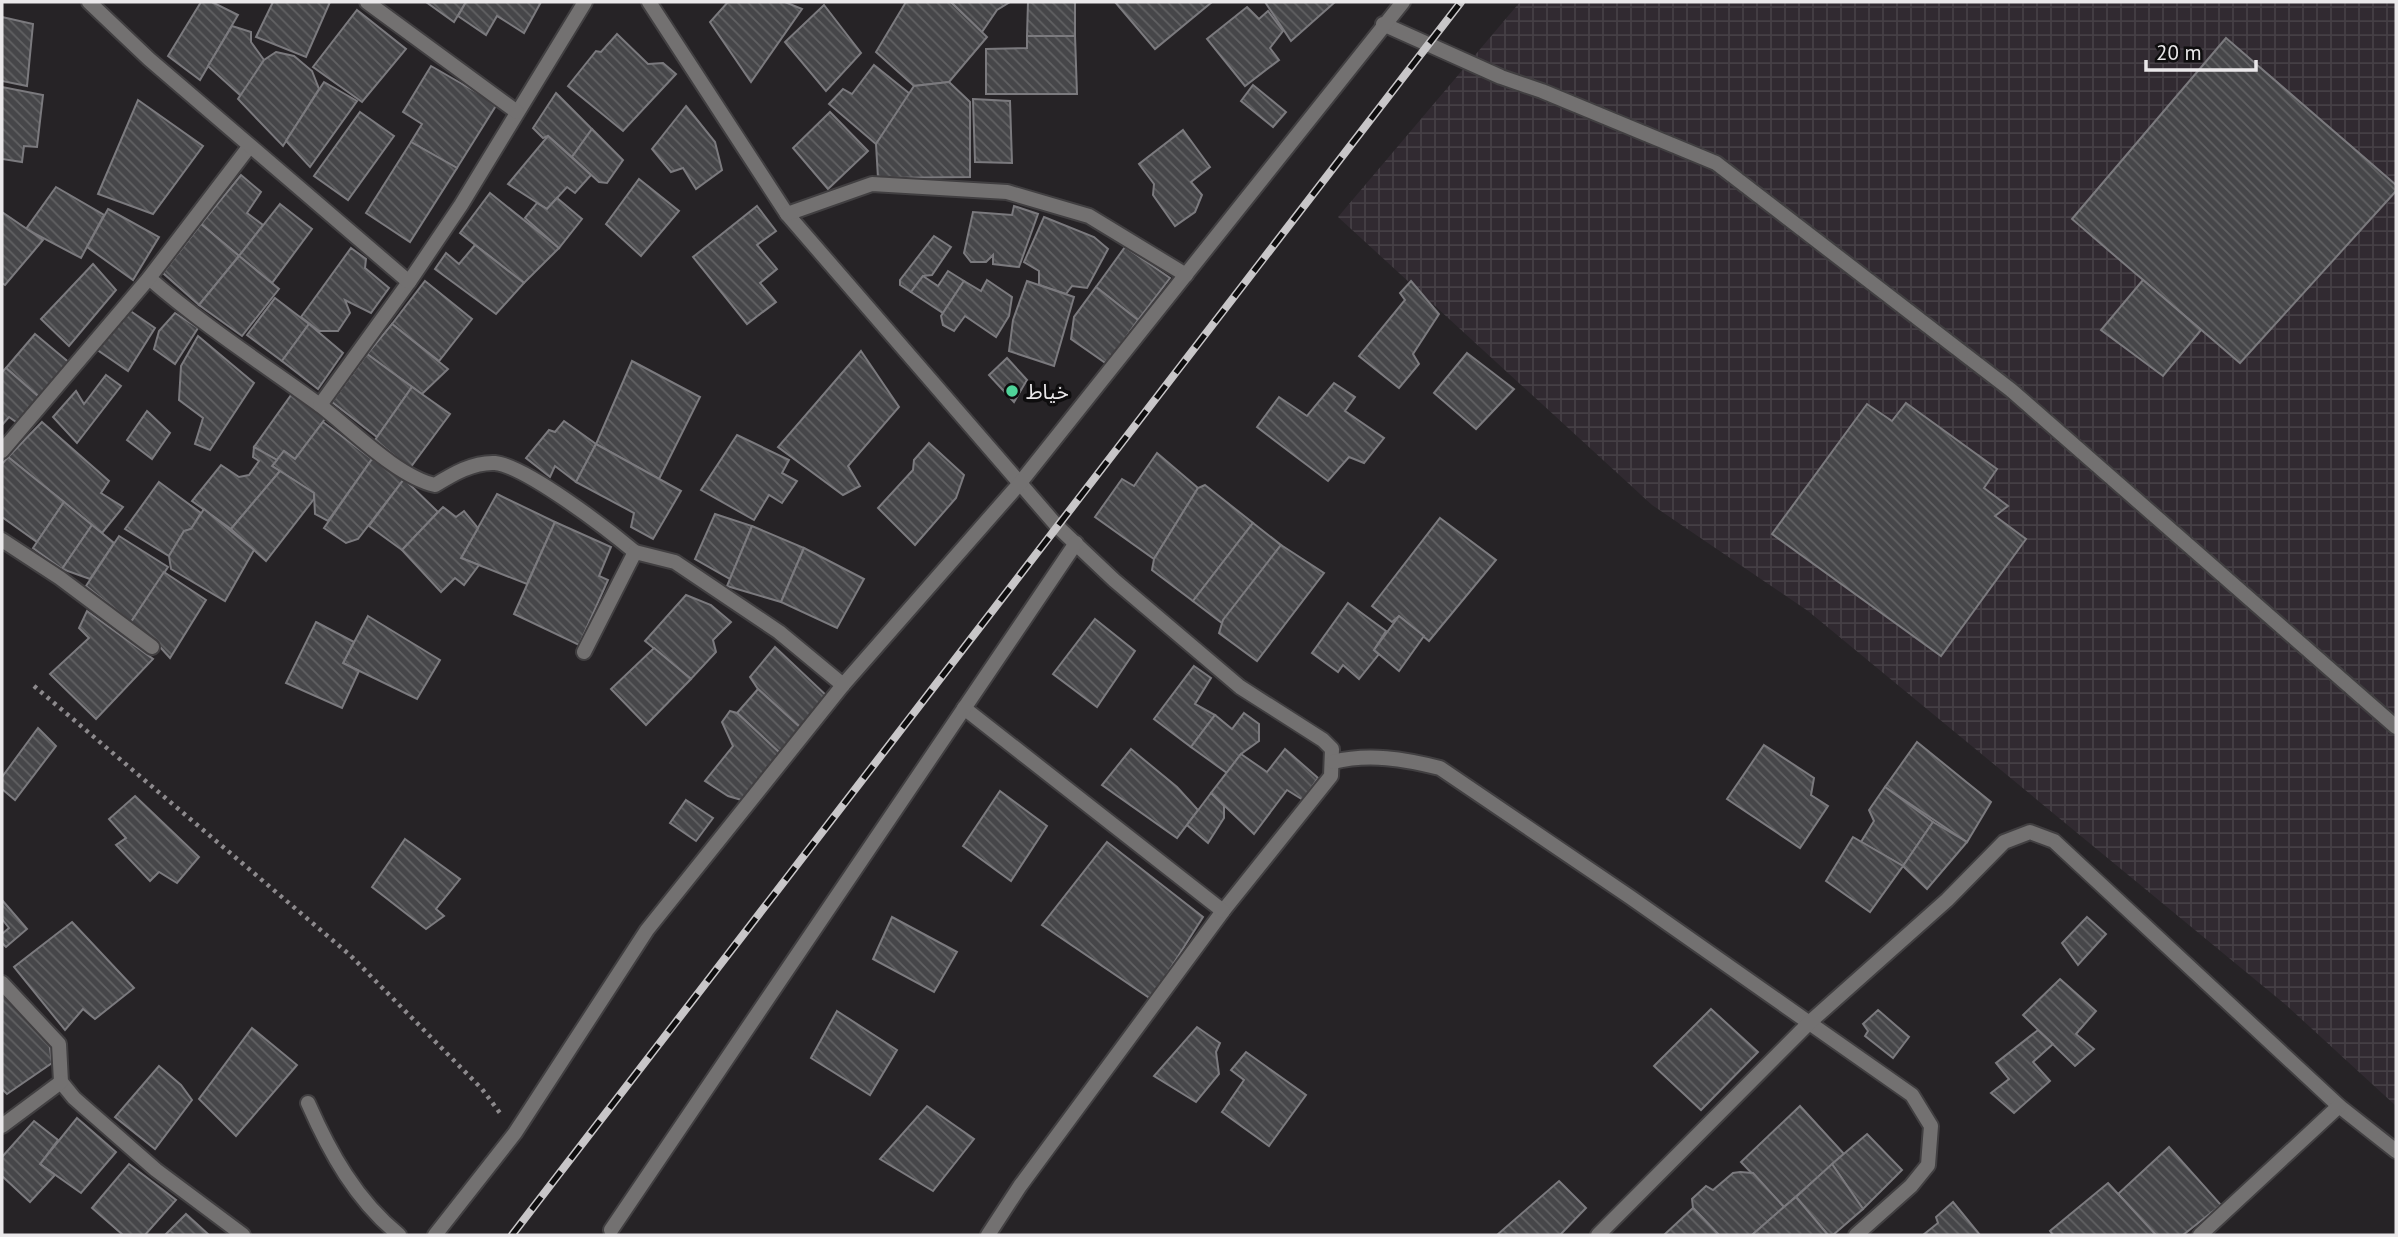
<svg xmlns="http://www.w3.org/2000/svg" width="2398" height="1237" viewBox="0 0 2398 1237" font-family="'PT Sans','Noto Sans Arabic',sans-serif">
<defs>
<pattern id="industrial-grid" width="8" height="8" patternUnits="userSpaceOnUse" patternTransform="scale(1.75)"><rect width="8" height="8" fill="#312a31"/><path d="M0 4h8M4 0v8" fill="none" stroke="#453f45"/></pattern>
<pattern id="building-back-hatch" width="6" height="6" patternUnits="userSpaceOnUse" patternTransform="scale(1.75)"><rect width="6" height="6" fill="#464649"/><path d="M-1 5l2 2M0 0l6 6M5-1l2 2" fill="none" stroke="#616163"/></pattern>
</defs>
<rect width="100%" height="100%" fill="#262326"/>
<polygon fill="url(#industrial-grid)" points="1520,2 2396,2 2396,1106 2286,1005 1808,611 1652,505 1338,217"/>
<g fill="url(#building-back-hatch)" stroke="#7b7a7e" stroke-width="2">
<polygon points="201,2 212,2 238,15 200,80 168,56"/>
<polygon points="273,2 330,2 306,57 256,37"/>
<polygon points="426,2 466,2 454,22"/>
<polygon points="466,2 541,2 524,33 497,16 486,35 458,16"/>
<polygon points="728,2 785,2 802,9 751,82 710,22"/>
<polygon points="906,2 951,2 987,37 949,82 914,86 876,52"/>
<polygon points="951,2 1010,2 997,10 982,32"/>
<polygon points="1028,2 1075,2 1075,36 1027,36"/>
<polygon points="1115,2 1212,2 1155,49"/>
<polygon points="1265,2 1335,2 1291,41"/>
<polygon points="824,5 861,53 826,91 785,42"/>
<polygon points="1247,7 1259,19 1268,11 1283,31 1270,48 1279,60 1245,86 1207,39"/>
<polygon points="357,10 406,49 362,102 313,67"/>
<polygon points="2,17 33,24 27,86 2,81"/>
<polygon points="232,26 251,32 251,42 264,60 241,96 208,66"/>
<polygon points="617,34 648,64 663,63 676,74 623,131 568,86 596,51 601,52"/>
<polygon points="1027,36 1075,36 1077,94 986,94 986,49 1027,48"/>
<polygon points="2226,38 2396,185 2396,191 2240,363 2072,219"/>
<polygon points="276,52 294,56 312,71 319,89 283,146 238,99 264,60"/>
<polygon points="874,65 910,94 876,144 829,104 843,89 852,94"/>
<polygon points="431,66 497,104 457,168 411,142 422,124 403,112"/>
<polygon points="324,82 357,101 310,167 286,141"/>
<polygon points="949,82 970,102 970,177 878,178 876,144 914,86"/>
<polygon points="1253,85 1286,112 1273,127 1241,101"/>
<polygon points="2,87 43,95 37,147 24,146 22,162 2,159"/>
<polygon points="556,93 592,129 572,157 548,136 543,138 533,128"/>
<polygon points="973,99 1010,101 1012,163 975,162"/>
<polygon points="138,100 203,146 153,214 98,194"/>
<polygon points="686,106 715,142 722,170 696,189 683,168 671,172 652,149"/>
<polygon points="360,112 394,136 348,200 314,176"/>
<polygon points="830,112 868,151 828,189 793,148"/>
<polygon points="592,129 623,160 607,183 599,182 572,157"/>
<polygon points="1183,130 1210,167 1191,182 1202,195 1195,212 1175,226 1153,195 1154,184 1139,164"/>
<polygon points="548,136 591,175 575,193 567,187 547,209 508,184"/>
<polygon points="411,142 457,168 410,242 366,213"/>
<polygon points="241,175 261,192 247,213 263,225 239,256 201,224"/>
<polygon points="639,179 679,211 641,256 606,224"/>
<polygon points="56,187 104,215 81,258 26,229"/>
<polygon points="490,193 559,248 524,283 460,233"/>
<polygon points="557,198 582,219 559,248 525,218 537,203 547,209"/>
<polygon points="280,204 312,229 272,283 239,256"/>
<polygon points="757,206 776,231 757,245 777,269 760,283 776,302 747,324 693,257"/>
<polygon points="1014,206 1038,214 1019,267 993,264 993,255 986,262 971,262 964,253 973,212 1012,215"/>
<polygon points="108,209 159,237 133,280 87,247"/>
<polygon points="2,212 43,240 5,285 2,283"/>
<polygon points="1044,217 1094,237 1108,249 1087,288 1072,286 1066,294 1039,285 1039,271 1024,262"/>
<polygon points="201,224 239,256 199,305 163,273"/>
<polygon points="934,236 951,247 932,275 923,276 911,292 900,285 900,280"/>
<polygon points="475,245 524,283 496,314 435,269 446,253 459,264"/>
<polygon points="1125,247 1170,278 1138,320 1096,287"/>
<polygon points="351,248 366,259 365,268 389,288 371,313 345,300 350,313 338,331 319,331 301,317"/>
<polygon points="239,256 279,289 242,336 199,305"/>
<polygon points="93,264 116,290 69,346 41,319"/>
<polygon points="948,271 964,281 943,313 911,292 923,276 938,286"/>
<polygon points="987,280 1012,297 1009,316 996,337 965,316 954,331 943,325 941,316 964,281 981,291"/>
<polygon points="2143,280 2201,330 2163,376 2101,330"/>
<polygon points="425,281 472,319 439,361 392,324"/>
<polygon points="1027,281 1074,297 1054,366 1009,351 1013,320"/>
<polygon points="1411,281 1439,314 1413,354 1419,364 1399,388 1359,356 1405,300 1400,293"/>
<polygon points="1096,287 1138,320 1107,364 1071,339 1074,317"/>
<polygon points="275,298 309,324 282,361 247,335"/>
<polygon points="129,310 155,328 128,371 96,349"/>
<polygon points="175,313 198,328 175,364 154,349 159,331"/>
<polygon points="309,324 343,353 318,389 282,361"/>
<polygon points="392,324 448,369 422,394 367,354"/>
<polygon points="35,334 71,364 39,397 6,368"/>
<polygon points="198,336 254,383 210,450 195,444 203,418 179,400 181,366"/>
<polygon points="861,351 899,407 848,466 860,486 843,495 778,447"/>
<polygon points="1467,353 1514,389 1476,429 1434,393"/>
<polygon points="367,354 412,387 377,437 332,402"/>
<polygon points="1007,358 1027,380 1014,402 989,375"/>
<polygon points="632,361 700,397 659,479 596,444"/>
<polygon points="6,368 39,397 19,424 9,417 2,425 2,372"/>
<polygon points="106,375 121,386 77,443 53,417 76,391 84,404"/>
<polygon points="1334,383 1355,397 1345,411 1384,438 1364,463 1349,457 1328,481 1257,427 1279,397 1307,416"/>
<polygon points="412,387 450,414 410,468 375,440"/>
<polygon points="294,391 328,415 295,459 284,451 277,460 254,447"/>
<polygon points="1906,403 1997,469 1984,488 2008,506 1995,516 2026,539 1941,656 1772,534 1867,404 1892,421"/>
<polygon points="147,411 170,433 152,459 127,440"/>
<polygon points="564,421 596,444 576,482 555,466 550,477 526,458 549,430 555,432"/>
<polygon points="42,422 109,481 101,493 123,507 102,533 8,457"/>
<polygon points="323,422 372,459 328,521 315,514 314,493 272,466 284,451 295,459"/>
<polygon points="737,435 789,460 782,473 797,481 782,503 769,495 754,520 701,490"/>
<polygon points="929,443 964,475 956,498 915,545 878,508 913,470 914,460"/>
<polygon points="596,444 681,491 653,539 631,527 634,513 576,482"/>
<polygon points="254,447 277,460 272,466 280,471 231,529 192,501 221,465 239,477 249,475 259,461 253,457"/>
<polygon points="1157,453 1198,488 1154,559 1095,517 1122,479 1134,486"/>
<polygon points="8,457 64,502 37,542 2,517 2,464"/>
<polygon points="372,459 404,479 358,539 346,543 324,528"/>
<polygon points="280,471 314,493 314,499 266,561 231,529"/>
<polygon points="404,479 438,512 402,550 369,526"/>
<polygon points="159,482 201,513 191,529 184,531 169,556 125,529"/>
<polygon points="1205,485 1253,523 1193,601 1152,570 1154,559 1198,488"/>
<polygon points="497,494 555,522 527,584 461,558"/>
<polygon points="64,502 92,525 62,569 33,548"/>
<polygon points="443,507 456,517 464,511 478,528 461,558 479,565 464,585 455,578 441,592 402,550"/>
<polygon points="204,509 254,550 225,601 171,569 169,556 184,531 191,529"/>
<polygon points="715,514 752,526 730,579 695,559"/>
<polygon points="1440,518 1496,560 1429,641 1399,616 1392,622 1372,606"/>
<polygon points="555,522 611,547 599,576 608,580 579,645 514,614"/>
<polygon points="1253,523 1281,545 1222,623 1193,601"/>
<polygon points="92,525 114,543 90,579 62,569"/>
<polygon points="752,526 804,548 781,602 727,586"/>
<polygon points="119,536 168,567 131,622 86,586"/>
<polygon points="1281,545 1324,573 1257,661 1219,633 1223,620"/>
<polygon points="804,548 864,579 837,628 781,602"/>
<polygon points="164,572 206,600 170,658 151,637 131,622"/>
<polygon points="686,595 711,605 731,622 713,640 716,652 691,679 645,641"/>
<polygon points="1348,603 1386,631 1374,650 1379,654 1359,679 1343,665 1338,672 1312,653"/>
<polygon points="87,611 153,659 96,719 50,674 89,638 79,628"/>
<polygon points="368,616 440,660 417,699 343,663"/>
<polygon points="1399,616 1424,636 1399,671 1374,650"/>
<polygon points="1095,619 1135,651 1097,707 1053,674"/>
<polygon points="316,622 354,642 343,663 359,671 342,708 286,683"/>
<polygon points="775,647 827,696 802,729 758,689 750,677"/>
<polygon points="654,648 691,679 646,725 611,689"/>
<polygon points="1194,666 1211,678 1195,704 1215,715 1191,747 1154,719"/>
<polygon points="758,689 802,729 781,754 737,713"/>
<polygon points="730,711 737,713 781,754 745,801 728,796 705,781 733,746 722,722"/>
<polygon points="1244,713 1259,724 1259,741 1241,754 1227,773 1191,747 1215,715 1232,729"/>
<polygon points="38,728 56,746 15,800 2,789 2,777"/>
<polygon points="1917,742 1991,802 1967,842 1885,787"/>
<polygon points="1764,745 1814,778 1811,795 1828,806 1800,848 1727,799"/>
<polygon points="1131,749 1177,787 1198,810 1177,838 1102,785"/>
<polygon points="1285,749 1318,778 1303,800 1287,790 1254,834 1211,793 1241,754 1267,772"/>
<polygon points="1885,787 1933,822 1903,866 1861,842 1874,821 1869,810"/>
<polygon points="1000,791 1047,826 1011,881 963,846"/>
<polygon points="1211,793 1224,806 1224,818 1208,843 1187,825"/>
<polygon points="135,796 199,857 177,883 159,872 150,881 116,845 126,838 109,819"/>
<polygon points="686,800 713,818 696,841 670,823"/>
<polygon points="1933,822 1967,842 1927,889 1903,866"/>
<polygon points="1853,837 1903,866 1870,912 1826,881"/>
<polygon points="405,839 460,879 436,909 444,916 426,929 372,887"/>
<polygon points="1107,842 1203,917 1151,999 1042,925"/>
<polygon points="2,900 27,929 6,947 2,943 2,934 9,928 2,919"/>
<polygon points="892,917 957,952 934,992 873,959"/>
<polygon points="2087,917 2106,934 2078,965 2062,943"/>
<polygon points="72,922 134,988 95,1019 83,1009 65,1030 14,967"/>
<polygon points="2060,979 2096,1011 2076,1034 2094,1049 2075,1066 2023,1015"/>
<polygon points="2,991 49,1041 52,1063 7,1094 2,1089"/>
<polygon points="1711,1009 1758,1052 1701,1110 1654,1066"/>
<polygon points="1878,1010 1909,1037 1893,1058 1865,1036 1868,1031 1863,1024"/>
<polygon points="837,1011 897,1050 870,1095 811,1058"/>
<polygon points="1197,1027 1220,1043 1216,1052 1219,1074 1196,1102 1154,1076"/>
<polygon points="252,1028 297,1065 236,1136 199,1099"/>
<polygon points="2038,1030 2053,1044 2033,1062 2050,1081 2014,1113 1991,1093 2009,1079 1996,1063"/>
<polygon points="1246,1052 1306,1095 1269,1146 1222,1112 1244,1080 1231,1070"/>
<polygon points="159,1066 181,1085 192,1100 155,1149 115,1117"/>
<polygon points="927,1106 974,1139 933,1191 880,1159"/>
<polygon points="1800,1106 1844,1154 1784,1207 1741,1162"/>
<polygon points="77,1118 116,1152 81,1193 40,1164"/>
<polygon points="34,1121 58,1140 40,1164 55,1175 30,1202 2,1176 2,1157"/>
<polygon points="1867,1134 1902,1170 1863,1209 1832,1164"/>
<polygon points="2169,1147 2221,1205 2183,1235 2156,1235 2118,1194"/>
<polygon points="129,1164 176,1200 145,1235 123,1235 92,1208"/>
<polygon points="1832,1164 1863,1209 1833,1235 1828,1235 1796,1197"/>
<polygon points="1740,1172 1753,1173 1784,1207 1752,1235 1719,1235 1693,1208 1692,1199 1706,1186 1713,1190 1733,1173"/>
<polygon points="1559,1181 1586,1208 1560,1235 1497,1235"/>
<polygon points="2108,1183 2156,1235 2053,1235 2050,1231"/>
<polygon points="1796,1197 1828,1235 1752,1235 1784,1207"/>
<polygon points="1953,1202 1980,1235 1923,1235 1938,1223 1936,1217"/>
<polygon points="1693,1208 1719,1235 1664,1235"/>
<polygon points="186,1214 209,1235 165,1235"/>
</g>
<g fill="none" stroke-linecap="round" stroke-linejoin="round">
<g stroke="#413f41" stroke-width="18">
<g id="service">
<path d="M149 278C203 325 263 364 321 406 352 430 398 477 435 485 453 474 473 462 495 463 526 466 610 531 635 552"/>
<polyline points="320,405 409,282"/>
<polyline points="2,451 149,278 249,147"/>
<polyline points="2,540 60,578 152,647"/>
<path d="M308 1103C330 1153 356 1200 399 1235"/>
</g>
</g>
<g stroke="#413f41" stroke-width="18">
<g id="minor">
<polyline points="89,2 149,59 409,282 461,205 585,2"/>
<polyline points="367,2 517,112"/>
<polyline points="649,2 787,214 1057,526 1114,580 1240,687 1323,740 1332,749 1331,776 1223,911 1020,1186 988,1235"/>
<polyline points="1383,24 1501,77 1542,91 1716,163 2011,390 2396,727"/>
<polyline points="787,214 872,184 1007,192 1089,216 1186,275"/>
<polyline points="584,652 635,552 675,562 779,632 843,685"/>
<polyline points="964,708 1223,911"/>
<path d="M1333 762C1369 753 1404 759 1440 768L1630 897 1912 1095 1931 1126 1928 1165 1911 1186 1856 1235"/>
<polyline points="2,983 59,1044 61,1082 74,1098 156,1170 243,1235"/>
<polyline points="2,1126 61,1082"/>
<polyline points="611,1230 1076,543"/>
<polyline points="435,1235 515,1133 647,930 843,685 1020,483 1403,2"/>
<polyline points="1598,1235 1810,1022 1947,900 2004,842 2030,832 2054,841 2339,1106 2396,1151"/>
<polyline points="2200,1235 2339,1106"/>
</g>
</g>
<polyline stroke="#8d8a8d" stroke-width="4.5" stroke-dasharray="3.5 5" stroke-linecap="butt" points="34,686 350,955 482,1089 500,1113"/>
<use href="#service" stroke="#737171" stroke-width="14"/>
<use href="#minor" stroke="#737171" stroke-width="14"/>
<g stroke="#c8c6c8" stroke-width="8">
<polyline id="rail" points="512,1235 1461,2"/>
</g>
<use href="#rail" stroke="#0e0d0e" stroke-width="5" stroke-dasharray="16" stroke-linecap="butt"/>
</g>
<circle fill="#4fd399" stroke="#0e0d0e" stroke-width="2.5" cx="1012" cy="391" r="7"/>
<g text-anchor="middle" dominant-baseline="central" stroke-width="7" stroke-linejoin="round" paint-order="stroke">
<g font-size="21" fill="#eae8ea" stroke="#0e0d0e" text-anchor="start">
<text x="1026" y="391">خياط</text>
</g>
</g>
<rect width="2398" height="1237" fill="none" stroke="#eae8ea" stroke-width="7"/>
<path d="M2146 60v10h110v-10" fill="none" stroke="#eae8ea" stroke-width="3.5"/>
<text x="2156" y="60" font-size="21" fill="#eae8ea" stroke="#0e0d0e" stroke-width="5" paint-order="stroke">20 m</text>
</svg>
